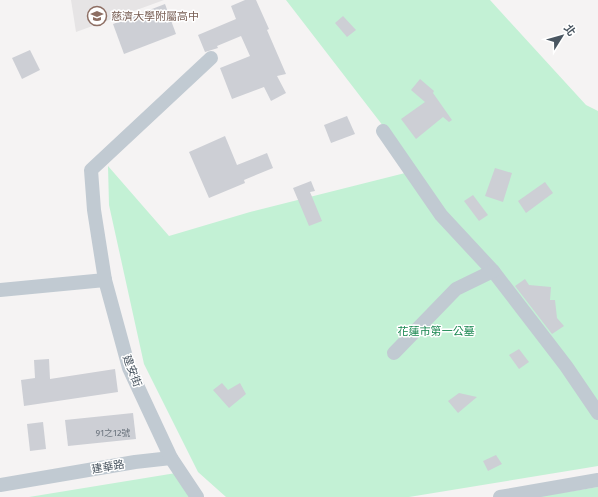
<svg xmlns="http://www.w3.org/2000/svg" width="598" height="497" viewBox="0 0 598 497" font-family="'Fira Sans','Noto Sans TC',sans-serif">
<rect width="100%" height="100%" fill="#f5f3f3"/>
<polygon fill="#e6e4e5" points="71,0 164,0 76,32"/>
<g fill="#c3f1d5">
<polygon points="286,0 490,0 586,105 598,111 598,466 409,497 226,497 198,472 144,364 109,205 108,166 169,236 250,212 417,170"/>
<polygon points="176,473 204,497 29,497"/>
<polygon points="598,487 598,497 535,497"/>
</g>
<g fill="#cdcfd5">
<polygon points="245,0 256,0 269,29 267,30 286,74 277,76 286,93 271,101 264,87 232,99 220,68 250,56 241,36 217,46 218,48 205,52 198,35 236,19 231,6"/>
<polygon points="165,4 176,34 124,54 113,24"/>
<polygon points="343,16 356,30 347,37 335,23"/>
<polygon points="30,50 40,70 22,79 12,58"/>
<polygon points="420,79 434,91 433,93 452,120 449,122 443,117 416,139 401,119 425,102 411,90"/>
<polygon points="347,116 355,134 331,143 324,125"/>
<polygon points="225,136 237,165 267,153 273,168 244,180 245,183 209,198 189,152"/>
<polygon points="495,168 512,173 503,202 485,196"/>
<polygon points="311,181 315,191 310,192 322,221 309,226 293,188"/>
<polygon points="545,182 553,193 526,213 518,201"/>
<polygon points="473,195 488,215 479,221 464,201"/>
<polygon points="525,279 529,285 551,287 550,300 555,300 557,318 564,326 552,334 515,286"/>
<polygon points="519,349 529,362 519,369 509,355"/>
<polygon points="49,359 50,379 115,369 118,392 24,406 21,380 35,378 34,360"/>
<polygon points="222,383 228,390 240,383 246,394 229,408 213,390"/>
<polygon points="459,393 477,397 458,413 448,401"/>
<polygon points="133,413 136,439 68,446 65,420"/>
<polygon points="43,422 46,449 30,451 27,424"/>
<polygon points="496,455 502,464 488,471 483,461"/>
</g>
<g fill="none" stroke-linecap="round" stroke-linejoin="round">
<g stroke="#c1cad2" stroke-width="14">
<polyline points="383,131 441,215 493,271 566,366 598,413"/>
<polyline points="0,290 105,280"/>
<polyline points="394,353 456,289 493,271"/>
<polyline points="0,485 135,462 171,458"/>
<polyline points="197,497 171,458 129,368 105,280 94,210 91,170 211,58"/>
<polyline points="500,497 598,480"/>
</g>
</g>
<defs>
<g id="school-ring" transform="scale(1)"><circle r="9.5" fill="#fff" stroke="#8d6e63" stroke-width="1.5"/><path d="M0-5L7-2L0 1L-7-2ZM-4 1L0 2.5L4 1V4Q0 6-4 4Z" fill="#8d6e63"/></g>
</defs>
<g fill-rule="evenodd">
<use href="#school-ring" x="97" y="16"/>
</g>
<g text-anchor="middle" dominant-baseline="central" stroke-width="3" stroke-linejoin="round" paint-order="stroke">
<g font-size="9" fill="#6b747e">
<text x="113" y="433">91之12號</text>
</g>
<g font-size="11" fill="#785e54" stroke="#fff" text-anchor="start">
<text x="111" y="16">慈濟大學附屬高中</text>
</g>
<g font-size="11" fill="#17864f" stroke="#fff">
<text x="436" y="331">花蓮市第一公墓</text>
</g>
<g font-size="11" fill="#4a5661" stroke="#fff">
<text transform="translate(132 371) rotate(69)">建安街</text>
<text transform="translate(108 467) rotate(-10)">建華路</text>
</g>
</g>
<g transform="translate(562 36) rotate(53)" stroke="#ffffff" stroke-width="3" paint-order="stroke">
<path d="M0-3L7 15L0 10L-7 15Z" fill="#4a5661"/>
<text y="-6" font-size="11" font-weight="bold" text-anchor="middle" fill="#4a5661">北</text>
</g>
</svg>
